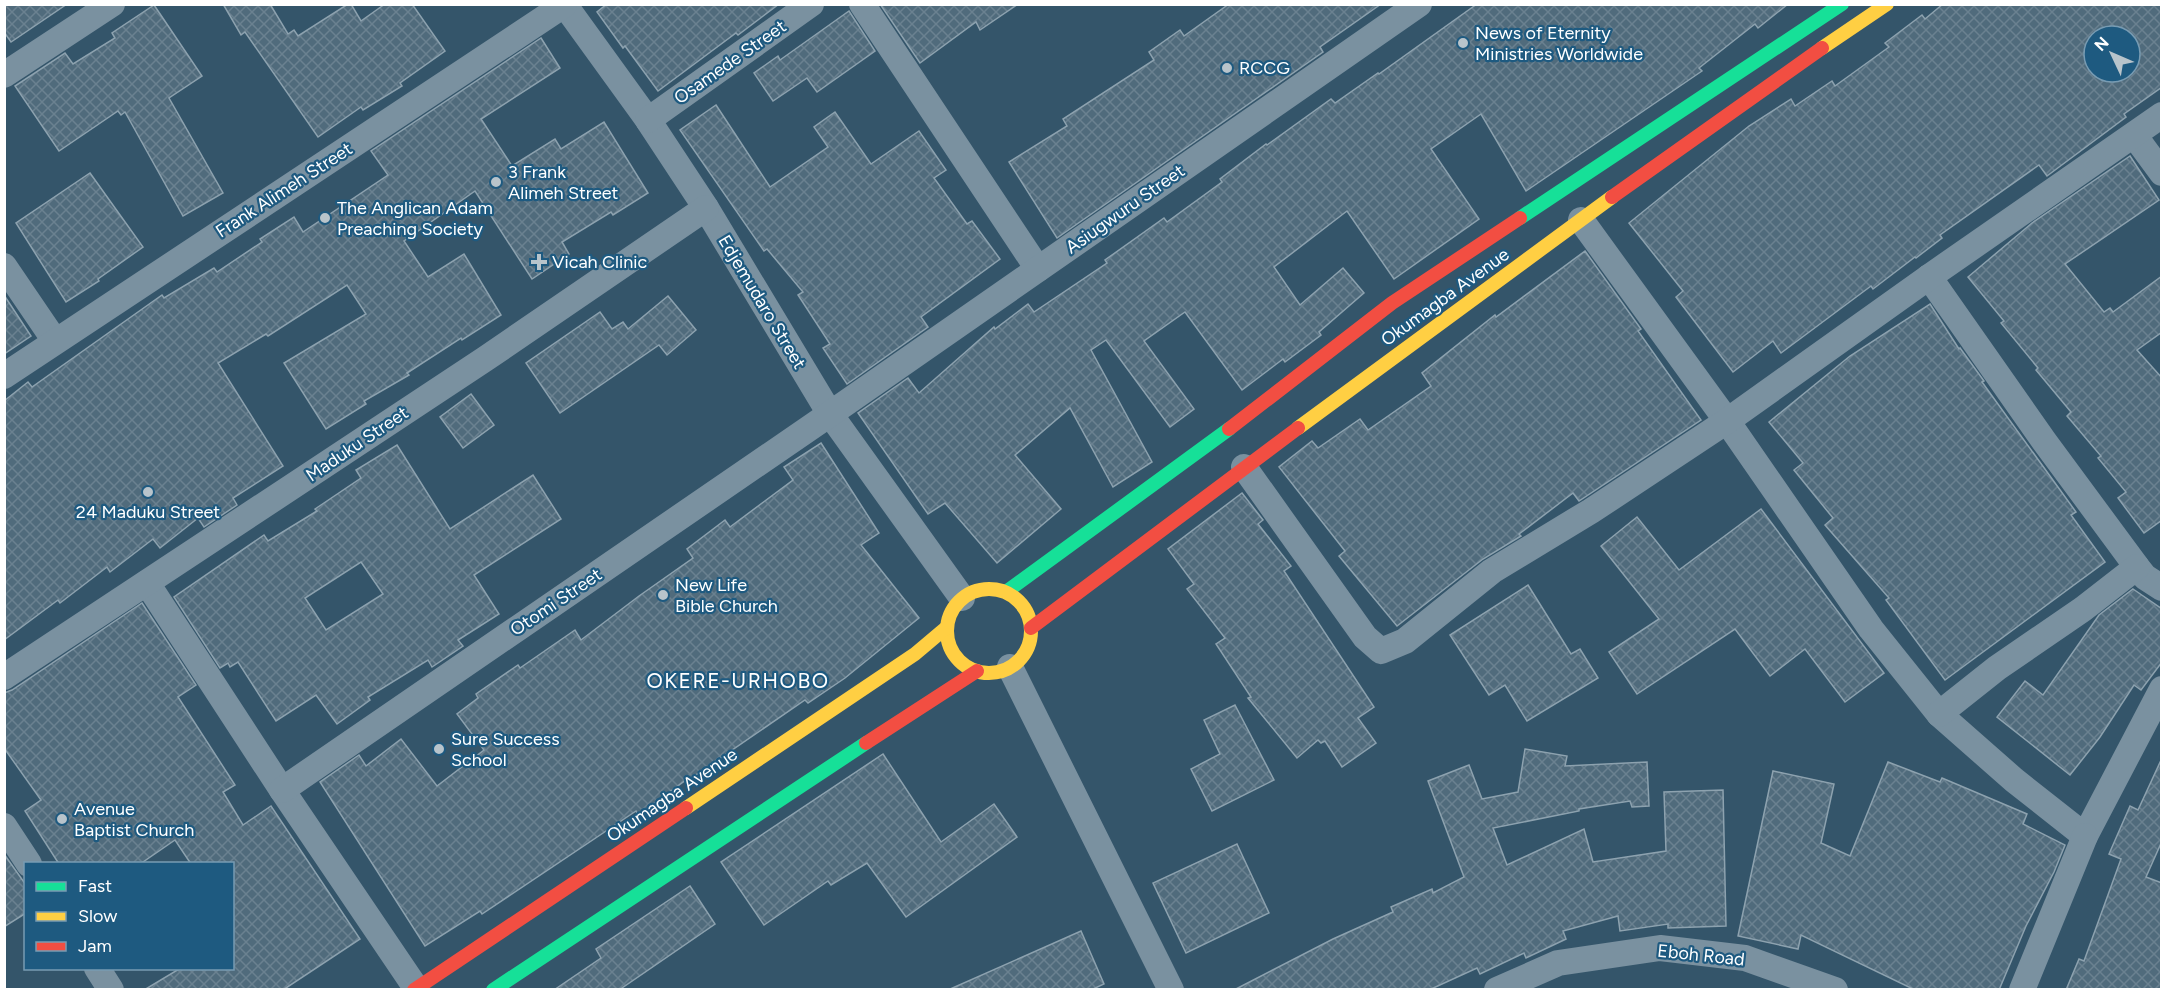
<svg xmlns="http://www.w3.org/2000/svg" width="2166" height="994" viewBox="0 0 2166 994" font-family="Figtree,sans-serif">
<defs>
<pattern id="building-cross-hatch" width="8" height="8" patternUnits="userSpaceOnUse" patternTransform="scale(1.5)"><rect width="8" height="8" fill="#506b7c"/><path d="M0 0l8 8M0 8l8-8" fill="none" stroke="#6a8190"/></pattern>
</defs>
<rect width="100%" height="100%" fill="#34556a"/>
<g fill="url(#building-cross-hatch)" stroke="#8da2af" stroke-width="1.5" fill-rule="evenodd">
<polygon points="4,4 67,4 11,42 4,32"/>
<polygon points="223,4 270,4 288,34 294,30 298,36 348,4 351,4 361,21 385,4 412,4 445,51 400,83 402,86 363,110 361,107 318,137 245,32 241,35"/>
<polygon points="607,4 779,4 738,35 736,33 658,91 625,46 623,48 597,12"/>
<polygon points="880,4 1018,4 980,30 976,22 920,63"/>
<polygon points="1229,4 1381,4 1320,47 1323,52 1057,238 1009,162 1067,126 1063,119 1154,60 1149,52 1180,30 1184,36"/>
<polygon points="1477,4 1788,4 1758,28 1755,24 1699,68 1702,71 1526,191 1481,114 1431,149 1479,219 1394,279 1347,211 1274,267 1300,305 1343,268 1364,293 1319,332 1321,335 1285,362 1283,359 1242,390 1185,312 1144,341 1194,409 1170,427 1106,340 1091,350 1152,462 1113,487 1070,408 1015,455 1061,509 997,563 945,503 928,514 858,413 908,378 919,393 994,327 995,329 1028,304 1034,312 1107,263 1105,260 1164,218 1167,222 1222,182 1220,179 1266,144 1267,145 1331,99 1335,103 1378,73 1379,74"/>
<path d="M1943 4H2162V87L2124 114 2126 117 2047 176 2039 165 1940 235 1942 238 1916 258 1915 257 1873 289 1871 286 1781 353 1773 341 1733 372 1676 297 1683 291 1629 223 1749 126 1791 99 1795 106 1832 81 1835 86 1889 47 1885 43 1922 15 1925 19ZM2094 36H2130V72H2094Z"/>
<polygon points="154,5 202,76 169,98 223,193 183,216 125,112 121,115 118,111 59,151 15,86 65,53 73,64 115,38 112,33"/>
<polygon points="849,11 875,51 817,92 807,78 773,101 754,73 778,56 780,60"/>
<polygon points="541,38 560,68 481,119 512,166 555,139 561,149 604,122 648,193 613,215 611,212 562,242 569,254 532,279 475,191 404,241 428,277 464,254 501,315 462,340 461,338 407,373 409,375 364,401 366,404 326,429 284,363 366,314 347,285 268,336 266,334 218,363 283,466 233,498 237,505 204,527 198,518 160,548 153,539 110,572 107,567 60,603 58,600 4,640 4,401 28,382 32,387 162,295 164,298 214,268 217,272 262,242 260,239 294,217 303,232 388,175 371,151"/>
<polygon points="716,105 770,187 828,147 814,127 835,112 871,164 919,131 946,170 934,178 967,224 972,221 1000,259 921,317 928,327 847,384 823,348 830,344 798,295 803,292 767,249 764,251 680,130"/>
<polygon points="2130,156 2159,200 2065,264 2104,312 2110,308 2113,312 2162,276 2162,332 2137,350 2162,378 2162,520 2144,533 2118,498 2126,492 2098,458 2101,456 2067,416 2071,412 2036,370 2038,368 2001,323 2004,321 1968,277 2032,223"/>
<polygon points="90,173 143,247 98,279 99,281 66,302 16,223"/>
<polygon points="1585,251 1641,329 1638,331 1701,420 1579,501 1573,493 1519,534 1521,536 1483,559 1397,626 1339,556 1345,551 1279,467 1312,441 1318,448 1360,419 1368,430 1431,386 1422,373 1495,315 1496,317"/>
<polygon points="4,295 31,336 4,354"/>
<polygon points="668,296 696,330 667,355 659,345 560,413 526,363 600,312 612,329 623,322 628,329"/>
<polygon points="1930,304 1959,349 1960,348 1984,381 1982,382 2076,512 2071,515 2105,562 1945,680 1886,600 1889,598 1825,525 1833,518 1794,470 1803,463 1769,422 1850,356"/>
<polygon points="471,394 494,425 463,448 440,417"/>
<polygon points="821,443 879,533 861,545 919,618 845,678 808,703 805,700 687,781 686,780 638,815 636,811 482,914 480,911 425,946 320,782 359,755 366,766 401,739 437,786 484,750 457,714 478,698 476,694 518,665 520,668 575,630 581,640 639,596 693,558 687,549 725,520 730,527 793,480 784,467"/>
<path d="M397 445 450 529 533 475 561 519 474 575 499 614 458 640 463 646 432 667 428 660 368 697 370 700 337 724 316 695 276 721 238 662 230 667 228 663 220 668 174 597 264 535 268 541 317 511 315 509 361 478 356 470ZM361 562 383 594 326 630 305 598Z"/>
<polygon points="1242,493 1263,520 1258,524 1291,566 1284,571 1374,707 1358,718 1376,743 1342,767 1325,741 1321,743 1318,740 1297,758 1248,698 1251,697 1216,644 1225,638 1187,589 1194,584 1168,549"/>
<polygon points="1761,509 1884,673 1845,702 1805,649 1770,676 1735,629 1637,694 1609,652 1659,619 1601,546 1637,517 1679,570"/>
<polygon points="1528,585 1571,654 1580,649 1598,678 1527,721 1505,685 1489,695 1450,635"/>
<polygon points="2133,589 2162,609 2162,662 2141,690 2134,685 2100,737 2070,775 1997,717 2025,681 2043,695 2099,615"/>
<polygon points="142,603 196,685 178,697 235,785 223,792 243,825 271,806 360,939 283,990 144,990 179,969 232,969 232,864 191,864 175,840 140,864 59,864 25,811 41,800 4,748 4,693 12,690"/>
<polygon points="1235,705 1274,780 1212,811 1191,769 1220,754 1204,720"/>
<polygon points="1525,749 1567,756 1565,766 1647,762 1649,806 1632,807 1630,801 1579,809 1579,811 1493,828 1507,865 1584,829 1593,862 1666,851 1664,792 1723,790 1726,926 1668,928 1668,924 1620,931 1618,916 1563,931 1566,939 1526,958 1524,953 1480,974 1477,968 1429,990 1234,990 1333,939 1393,912 1391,907 1432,889 1433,893 1464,877 1428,781 1469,765 1482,799 1518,792"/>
<polygon points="883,754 941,842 994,804 1017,837 906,917 867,863 831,885 828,881 764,925 721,862"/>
<polygon points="2162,758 2162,841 2146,877 2162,883 2162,990 2066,990 2079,959 2084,961 2121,859 2109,854 2130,806 2138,810"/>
<polygon points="1888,762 1940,782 1942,778 2027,814 2023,824 2065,845 2054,872 2026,926 1999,990 1915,990 1801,935 1798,949 1738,936 1773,771 1834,784 1821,843 1850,856"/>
<polygon points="1237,844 1269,913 1186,953 1153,883"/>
<polygon points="4,854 26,885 26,913 4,927"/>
<polygon points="690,886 715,924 619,990 554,990 601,958 596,949"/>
<polygon points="1081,931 1104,984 1091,990 948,990"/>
</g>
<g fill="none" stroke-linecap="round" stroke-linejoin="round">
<g stroke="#7a91a0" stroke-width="26">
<polyline points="564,4 648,120 706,208 830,414 962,598"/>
<polyline points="862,4 1038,269"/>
<polyline points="4,75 112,4"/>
<polyline points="648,120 811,4"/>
<polyline points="2134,135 2162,173"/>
<polyline points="1581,220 1727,421 1871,629 1939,714 2014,780 2085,836 2162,689"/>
<polyline points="4,266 55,341"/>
<polyline points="1929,277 2044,441 2137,567 2145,577 2162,588"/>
<polyline points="4,376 564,5"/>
<polyline points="1244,467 1365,637 1381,651 1405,641 1492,571 1591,511 1727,421 1929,277 2162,115"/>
<polyline points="147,583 282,790 416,988"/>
<polyline points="1010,667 1171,990"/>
<polyline points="4,677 485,359 706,208"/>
<polyline points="1939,714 1997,668 2083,609 2137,567"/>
<polyline points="282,790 830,414 1419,4"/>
<polyline points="4,826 29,864"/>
<polyline points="97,968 111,990"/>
<polyline points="1497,990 1558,963 1660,948 1745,958 1835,990"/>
<polyline points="2022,990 2085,836"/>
</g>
<g stroke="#16e098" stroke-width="14">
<polyline points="1520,218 1842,4"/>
<polyline points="1006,592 1229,429"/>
<polyline points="493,990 866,743"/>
</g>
<g stroke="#ffcf43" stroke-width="14">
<polyline points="1822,48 1887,4"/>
<polyline points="1298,428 1612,197"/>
<circle cx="989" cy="631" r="42"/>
<polyline points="686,808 915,654 947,627"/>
</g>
<g stroke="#f24e42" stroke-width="14">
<polyline points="1612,197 1822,48"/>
<polyline points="1229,429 1392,303 1520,218"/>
<polyline points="1031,628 1298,428"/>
<polyline points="866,743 977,671"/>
<polyline points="414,990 686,808"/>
</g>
</g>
<g fill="#b8c4cb" stroke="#1e5a80" stroke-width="2">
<circle cx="1463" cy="43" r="6"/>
<circle cx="1227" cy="68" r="6"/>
<circle cx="496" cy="182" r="6"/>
<circle cx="325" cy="218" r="6"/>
<path d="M536 253h6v6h6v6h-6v6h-6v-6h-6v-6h6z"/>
<circle cx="148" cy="492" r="6"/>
<circle cx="663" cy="595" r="6"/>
<circle cx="439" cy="749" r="6"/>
<circle cx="62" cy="819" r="6"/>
</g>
<g text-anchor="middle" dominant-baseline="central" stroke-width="4.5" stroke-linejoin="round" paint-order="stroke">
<g font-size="18" fill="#fff" stroke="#1e5a80" text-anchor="start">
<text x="1475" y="33">News of Eternity<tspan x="1475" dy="21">Ministries Worldwide</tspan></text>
<text x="1239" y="68">RCCG</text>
<text x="508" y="172">3 Frank<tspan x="508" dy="21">Alimeh Street</tspan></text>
<text x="337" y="208">The Anglican Adam<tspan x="337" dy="21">Preaching Society</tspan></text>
<text x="552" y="262">Vicah Clinic</text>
<text x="148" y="512" text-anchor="middle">24 Maduku Street</text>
<text x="675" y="585">New Life<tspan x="675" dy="21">Bible Church</tspan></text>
<text x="451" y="739">Sure Success<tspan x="451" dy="21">School</tspan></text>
<text x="74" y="809">Avenue<tspan x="74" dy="21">Baptist Church</tspan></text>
</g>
<g font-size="18" fill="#fff" stroke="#1e5a80">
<text transform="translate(730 62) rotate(-35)">Osamede Street</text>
<text transform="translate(284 190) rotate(-33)">Frank Alimeh Street</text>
<text transform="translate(1125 209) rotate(-35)">Asiugwuru Street</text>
<text transform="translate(1445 297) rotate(-36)">Okumagba Avenue</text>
<text transform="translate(762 302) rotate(59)">Edjemudaro Street</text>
<text transform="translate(357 444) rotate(-34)">Maduku Street</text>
<text transform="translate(556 602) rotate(-34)">Otomi Street</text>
<text transform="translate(672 795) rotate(-34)">Okumagba Avenue</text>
<text transform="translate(1701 955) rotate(6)">Eboh Road</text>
</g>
<g font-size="21" letter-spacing="1.5" fill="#fff" stroke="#1e5a80">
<text x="738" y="680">OKERE-URHOBO</text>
</g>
</g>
<rect width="2166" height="994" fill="none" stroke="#ffffff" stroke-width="12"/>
<rect x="24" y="862" width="210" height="108" fill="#1e5a80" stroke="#789cb3" stroke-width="1.5"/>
<rect x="36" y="882" width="30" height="9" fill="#16e098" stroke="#789cb3" stroke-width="1.5"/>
<text x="78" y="892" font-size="18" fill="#ffffff">Fast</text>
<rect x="36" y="912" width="30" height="9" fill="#ffcf43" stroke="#789cb3" stroke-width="1.5"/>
<text x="78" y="922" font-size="18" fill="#ffffff">Slow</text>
<rect x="36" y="942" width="30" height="9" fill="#f24e42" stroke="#789cb3" stroke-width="1.5"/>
<text x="78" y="952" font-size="18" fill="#ffffff">Jam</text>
<g transform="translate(2112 54) rotate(314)"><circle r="28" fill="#1e5a80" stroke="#789cb3" stroke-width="1.5"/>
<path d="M0-4.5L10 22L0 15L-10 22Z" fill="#b8c4cb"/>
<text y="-9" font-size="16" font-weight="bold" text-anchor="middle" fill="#ffffff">N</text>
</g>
</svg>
